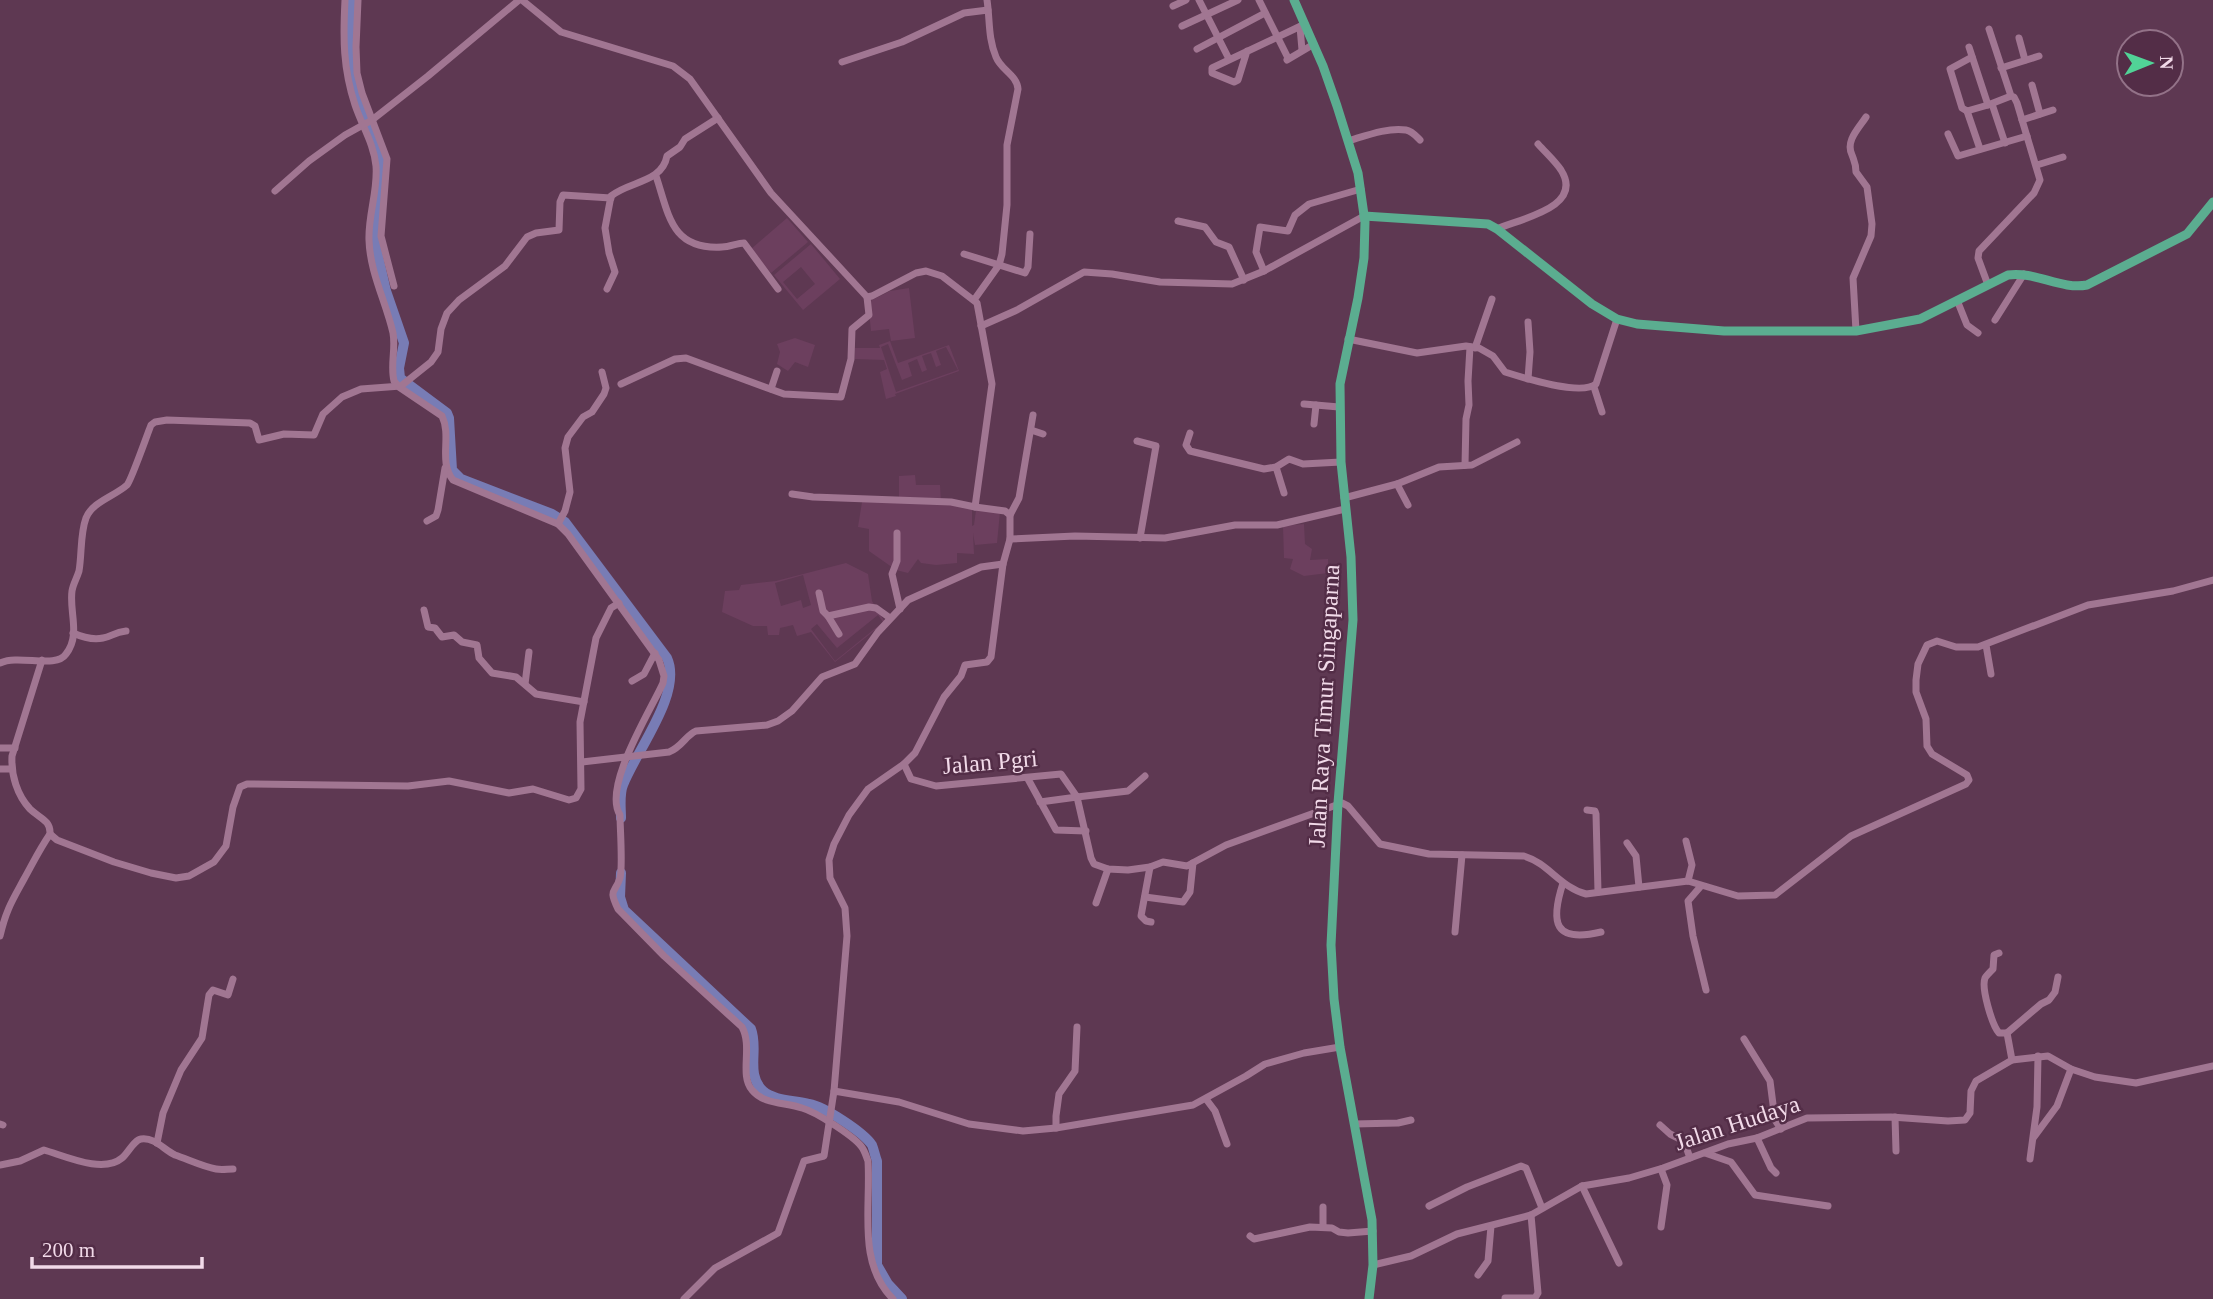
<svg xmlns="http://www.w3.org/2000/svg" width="2213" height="1299" viewBox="0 0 2213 1299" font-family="'Times New Roman',serif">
<rect width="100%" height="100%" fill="#5e3852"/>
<g fill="#6c3f5e" fill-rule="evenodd">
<polygon points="787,218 808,242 771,273 751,249"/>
<path d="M811 244 840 279 803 310 774 275ZM801 267 815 284 797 299 783 282Z"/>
<polygon points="909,288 915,338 891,341 889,329 871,331 868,302 890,291"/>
<polygon points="795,338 815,345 808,367 795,362 788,371 777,364 780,352 777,344"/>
<path d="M890 341 898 363 949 345 959 371 895 394 896 396 886 399 880 372 887 369 884 360 855 359V348H880L879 345ZM888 344 902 380 912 376 908 363 917 359 922 372 927 370 922 356 931 353 936 367 941 365 936 351 946 347 958 370 896 392 881 347Z"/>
<polygon points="915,475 916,485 940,485 941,503 972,507 972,526 974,525 976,510 1000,512 997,543 975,545 973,533 974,554 957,553 957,563 936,565 921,563 918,559 908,573 896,570 869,551 869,529 858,527 862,502 899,502 899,476"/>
<polygon points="1304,524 1305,544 1312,549 1310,560 1328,559 1328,573 1304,576 1290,569 1293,559 1284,558 1283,526"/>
<path d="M846 563 868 574 872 601 885 622 835 662 811 632 797 636 793 625 780 628 779 635H768L767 626H753L722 612 725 591 739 590 741 585 776 581ZM803 575 811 605 803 608 801 600 781 606 775 583ZM878 615 883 622 835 661 811 629 817 624 837 648Z"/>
</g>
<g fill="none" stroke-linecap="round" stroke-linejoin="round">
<g stroke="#787cb5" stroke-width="10">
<path d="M352 0 351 77 383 161 374 238 386 291 404 343 399 368 400 378 447 413 449 418 452 470 461 479 552 514 565 522 667 658C683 693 636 751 623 785 619 795 621 807 621 818"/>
<path d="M621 873 620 897 624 910 751 1029C759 1049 745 1074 763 1091 774 1101 795 1100 809 1104 825 1107 863 1132 872 1145 874 1150 875 1156 877 1161V1265L888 1284 902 1299"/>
</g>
<g stroke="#a17692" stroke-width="7">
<path d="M345 0C343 39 343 68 355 105 362 126 374 144 376 166 378 191 368 215 369 240 370 273 386 302 393 333 396 349 390 365 394 381L399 387 442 416C452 437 438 461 453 480L558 524 568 534 659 660 664 676 663 683C651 710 602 787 620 815 620 828 623 867 620 878 615 894 608 888 618 909L664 956 742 1027C753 1047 739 1075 752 1090 764 1105 786 1102 802 1108 816 1112 852 1135 861 1146 865 1151 866 1156 868 1161 871 1209 857 1263 893 1299"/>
<polyline points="358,0 356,47 357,73 362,93 387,159 381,236 394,286"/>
<polyline points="522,0 561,32 673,66 690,79 771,193 867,297 872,296 916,273 926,271 942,276 977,303 992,384 975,507 1005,511 1010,515 1010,539 1003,564 991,657 987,662 965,665 961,676 944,697 915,753 904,764 868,789 849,815 834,844 829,860 830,878 845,908 847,936 834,1091"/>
<polyline points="1199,0 1229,59"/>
<polyline points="1259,0 1287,56"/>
<polyline points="1173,6 1186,0"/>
<polyline points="1182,26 1238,0"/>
<polyline points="1300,27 1302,50"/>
<polyline points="2019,38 2025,60"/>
<polyline points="1969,47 1988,105 2011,96"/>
<polyline points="1197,49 1265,13"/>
<polyline points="1247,51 1238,80 1234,82 1212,73 1212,68 1305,24"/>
<polyline points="1972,57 1950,69 1962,108 1967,111 1988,105"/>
<polyline points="1287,60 1314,44"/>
<polyline points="842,62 902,42 964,13 988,10"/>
<polyline points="2001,68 2039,56"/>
<polyline points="2032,85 2040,114"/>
<polyline points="1992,104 2005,143"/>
<polyline points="1967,111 1980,149"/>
<polyline points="2022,120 2053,110"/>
<polyline points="1948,134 1958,156 2027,136"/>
<path d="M1348 141C1365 136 1388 127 1406 130 1412 131 1416 136 1420 140"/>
<polyline points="2037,165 2063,157"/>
<path d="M656 176C669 215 671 250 722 247 730 247 737 243 744 243L778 289"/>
<polyline points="275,191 309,161 345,135 372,120 428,76 519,0"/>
<polyline points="1178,221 1205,227 1216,242 1229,247 1244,280"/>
<path d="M1497 229C1518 219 1585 208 1561 170 1555 161 1546 153 1538 144"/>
<polyline points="964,254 1025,273 1028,267 1030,234"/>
<polyline points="1264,271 1256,252 1260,227 1288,231 1295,215 1309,204 1361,189"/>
<polyline points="1988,285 1978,258 1979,251 2034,193 2040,180 2017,103 2014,97 2011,96 1989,29"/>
<path d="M607 289 615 272 609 253 605 228 611 196C629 181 662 183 667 156L680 147 685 139 718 118"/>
<path d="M974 300 999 265 1002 254 1007 205V145L1018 89C1017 75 1001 70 996 57 988 38 990 20 987 0"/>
<polyline points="1957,300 1967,325 1978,333"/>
<polyline points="1995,320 2024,274"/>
<polyline points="981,326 1017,310 1084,272 1112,274 1160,282 1232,284 1264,271 1364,216"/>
<path d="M1856 331 1853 278 1871 236 1872 224 1867 187 1856 172C1856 164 1855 163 1852 155 1845 141 1859 128 1866 117"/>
<path d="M1348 339 1417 353 1466 346 1479 348 1493 356 1505 372C1524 378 1581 396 1596 384L1617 319"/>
<polyline points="1475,348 1492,299"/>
<polyline points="1528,379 1530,352 1528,322"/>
<polyline points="621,384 675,359 686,358 784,394 841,397 851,359 852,329 869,315 867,297"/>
<polyline points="1594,387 1602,412"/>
<polyline points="771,389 777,371"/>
<polyline points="1304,404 1339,407"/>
<polyline points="1314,424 1316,405"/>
<polyline points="1031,430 1043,434"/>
<polyline points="1190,433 1186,445 1190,451 1264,469 1276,467 1289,459 1303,464 1341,462"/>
<polyline points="1137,441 1156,446 1140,538"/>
<polyline points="1465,465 1466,419 1469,405 1468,381 1470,347"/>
<polyline points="1276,467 1284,493"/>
<polyline points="1397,484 1408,505"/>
<polyline points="792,494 813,497 951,502 975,507"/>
<polyline points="1344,498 1397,484 1439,467 1472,465 1517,442"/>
<polyline points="1010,515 1019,498 1033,415"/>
<polyline points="427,521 436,516 438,510 445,468"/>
<polyline points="558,524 565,511 570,492 565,448 568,437 583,417 592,412 604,394 606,388 602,372"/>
<polyline points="897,533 897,561 892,574 900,609"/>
<polyline points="1010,539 1075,536 1165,538 1235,525 1277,525 1345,509"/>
<polyline points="819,593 823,611 828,616 869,607 876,608 890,618"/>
<polyline points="424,610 428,627 435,628 442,637 454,635 462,642 477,645 479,658 492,673 516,677 536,694 584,702"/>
<polyline points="828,616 839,634"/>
<path d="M73 633C82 637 94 640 103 638 111 637 114 632 126 631"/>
<polyline points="1986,645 1991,674"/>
<path d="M42 660 12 756C11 775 17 795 30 809 39 818 51 820 50 834"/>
<path d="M0 663C19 654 56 669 66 654 81 635 69 612 72 591 73 584 77 578 79 571 82 554 80 534 86 518 92 502 115 496 127 485 131 481 147 435 151 425L155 422 167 420 250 423 255 426 259 440 284 434 314 435 323 414 342 397 361 389 401 386 431 362 438 352 441 329 447 313 459 300 505 266 527 237 536 233 559 230 560 202 563 195 611 198"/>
<polyline points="632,681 644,674 655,653"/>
<polyline points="525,684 529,652"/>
<polyline points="0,748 15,748"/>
<path d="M582 762 669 752C682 747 686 735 696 731L767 725 778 721 792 711 822 677 855 664 878 632 908 600 981 567 1003 564"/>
<polyline points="904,764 911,779 936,786 1061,774 1077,797 1128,791 1145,776"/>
<polyline points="0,769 12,769"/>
<polyline points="1028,779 1056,830 1086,831"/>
<path d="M1040 802 1077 797 1091 858 1094 864 1108 869 1128 870 1150 867 1163 862 1187 866 1226 845 1342 803 1348 806 1380 844 1429 854 1524 856C1548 863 1561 888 1586 894L1688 881 1738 896 1775 895 1851 836 1966 784 1969 780 1967 775 1932 754 1927 746 1926 719 1916 692V680L1918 664 1927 645 1937 641 1956 647H1978L2088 605 2173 591 2213 580"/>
<polyline points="1587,810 1595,811 1596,814 1598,892"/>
<polyline points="1686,841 1692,865 1688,881"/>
<polyline points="1627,843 1636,856 1639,887"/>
<polyline points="1150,867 1141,916 1146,921 1151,922"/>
<path d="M1563 883C1550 923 1554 943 1601 932"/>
<polyline points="1701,886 1688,901 1693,936 1706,990"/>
<polyline points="1145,897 1183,902 1190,892 1193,863"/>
<polyline points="1096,903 1108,869"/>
<polyline points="1455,932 1462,855"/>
<path d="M0 936C6 910 12 901 24 879 33 863 39 850 50 834L57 840 114 862 151 873 176 878 189 876 214 862 226 846 233 807 240 787 247 784 408 786 449 781 509 793 533 789 569 800 576 798 581 789 580 722 596 638 611 608 619 603"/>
<path d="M1999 953 1994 955 1993 969C1991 971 1986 976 1985 978 1981 988 1992 1025 1999 1033H2007"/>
<polyline points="1744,1039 1770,1081 1775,1120 1781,1129"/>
<polyline points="2012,1060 2007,1033 2041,1004 2049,1000 2055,992 2058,977"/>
<polyline points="1206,1099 1215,1111 1227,1144"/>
<polyline points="1895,1117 1896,1151"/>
<polyline points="0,1124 3,1125"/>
<polyline points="1354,1124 1398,1123 1411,1120"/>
<polyline points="1660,1125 1670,1134 1684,1141 1690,1158"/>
<polyline points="1056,1128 1056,1116 1059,1094 1075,1071 1077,1027"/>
<polyline points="2034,1137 2057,1106 2071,1069"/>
<polyline points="1757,1138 1771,1168 1776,1173"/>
<polyline points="157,1143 163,1113 181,1070 202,1038 209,995 213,990 228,995 233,979"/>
<polyline points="1705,1153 1731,1162 1755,1195 1828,1206"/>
<polyline points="2030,1159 2037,1107 2038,1056"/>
<path d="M0 1165 20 1161 44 1150C65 1156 103 1174 122 1158 128 1153 134 1140 141 1139 155 1137 164 1150 175 1155 187 1159 204 1167 216 1169 222 1170 227 1169 233 1169"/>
<polyline points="1661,1169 1667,1185 1661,1227"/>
<polyline points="1582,1186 1619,1263"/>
<polyline points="1429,1206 1467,1187 1521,1166 1526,1168 1542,1208"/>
<polyline points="1323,1207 1323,1227"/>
<polyline points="1250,1236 1254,1239 1310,1227 1332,1228 1339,1232 1348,1233 1373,1231"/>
<polyline points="1373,1265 1411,1256 1457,1234 1531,1215 1582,1186 1629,1178 1663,1168 1728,1144 1757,1138 1807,1118 1891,1117 1948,1121 1965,1120 1970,1113 1971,1091 1976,1081 2012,1060 2048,1056 2071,1069 2095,1077 2136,1083 2213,1066"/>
<polyline points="1478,1275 1488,1261 1491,1226"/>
<polyline points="1505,1298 1535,1298 1538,1293 1531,1215"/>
<polyline points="684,1299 715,1268 778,1233 804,1161 824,1156 834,1091 899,1102 969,1124 1023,1131 1056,1128 1193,1105 1246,1076 1265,1064 1304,1053 1340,1047"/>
</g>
<g stroke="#5bad90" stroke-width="9">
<polyline points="1294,0 1323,66 1337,106 1358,173 1365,222 1364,258 1358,298 1340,384 1341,462 1351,557 1353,620 1338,803 1331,945 1334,999 1340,1047 1372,1220 1373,1265 1369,1299"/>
<path d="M1364 216 1488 224 1497 229 1592 304 1617 319 1637 324 1724 331H1856L1920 319 2008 275C2035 271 2061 290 2087 285L2187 234 2213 202"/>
</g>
</g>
<g text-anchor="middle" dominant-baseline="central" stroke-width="5" stroke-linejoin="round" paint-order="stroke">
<g font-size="24" fill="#f2dae9" stroke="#532d47">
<text transform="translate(1324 706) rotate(-87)">Jalan Raya Timur Singaparna</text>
<text transform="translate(990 762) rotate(-5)">Jalan Pgri</text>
<text transform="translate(1737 1123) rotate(-18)">Jalan Hudaya</text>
</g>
</g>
<g transform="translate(2150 63) rotate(89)"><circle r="33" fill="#532d47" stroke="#937288" stroke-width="2"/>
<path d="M0-5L12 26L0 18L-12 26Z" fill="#51d397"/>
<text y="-10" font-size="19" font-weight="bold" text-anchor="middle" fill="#f2dae9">N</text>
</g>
<path d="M32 1257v10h170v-10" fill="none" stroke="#f2dae9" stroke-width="3.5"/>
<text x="42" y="1257" font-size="21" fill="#f2dae9" stroke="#532d47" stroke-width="5" paint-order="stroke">200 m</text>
</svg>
